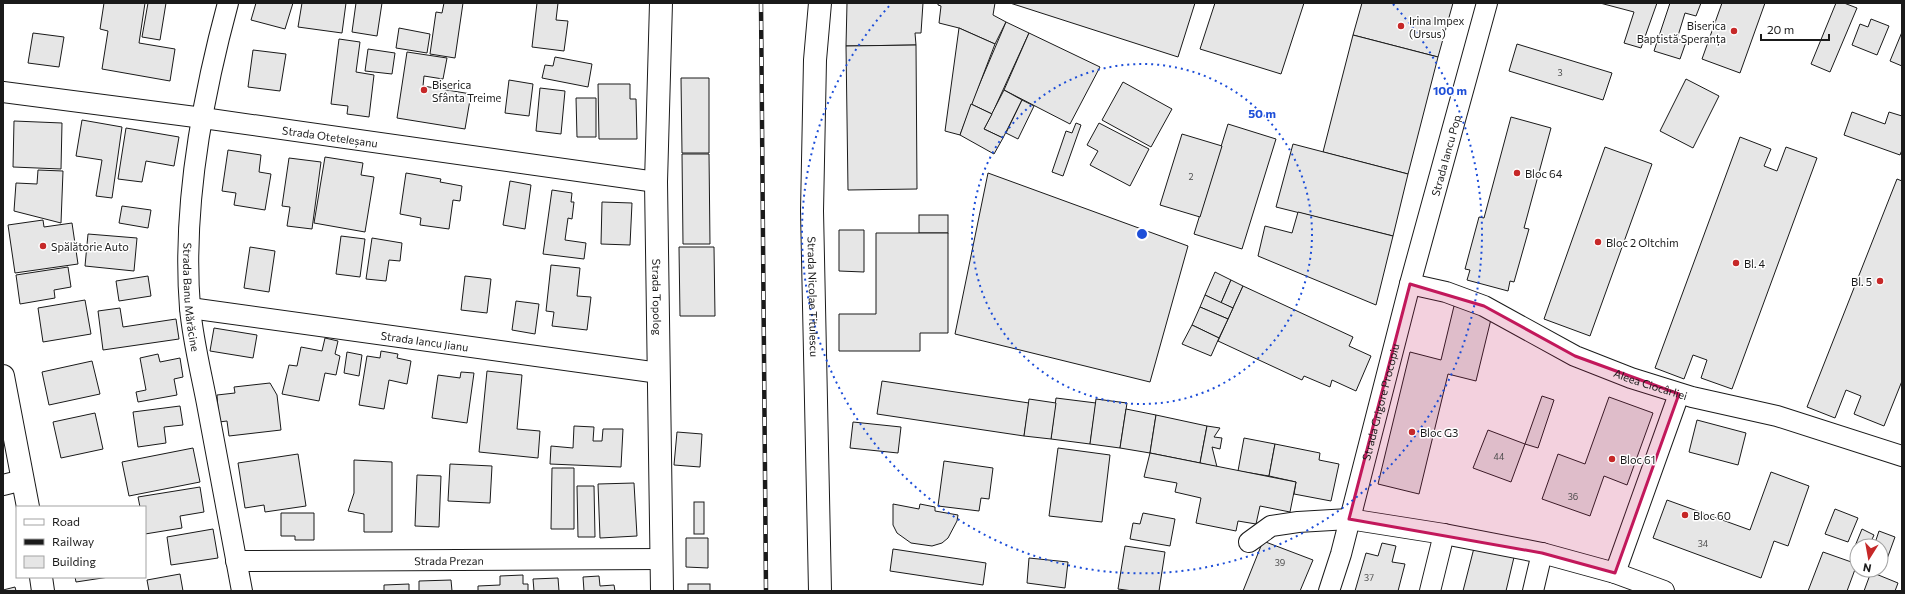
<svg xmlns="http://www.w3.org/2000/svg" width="1905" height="594" viewBox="0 0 1905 594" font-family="Commissioner,sans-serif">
<rect width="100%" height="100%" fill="#fff"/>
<g fill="#e6e6e6" stroke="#1a1a1a">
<polygon points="104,3 145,3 139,43 175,49 170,81 102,69 108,31 100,29"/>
<polygon points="148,3 166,3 160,40 142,37"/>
<polygon points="256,3 293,3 285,29 251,20"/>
<polygon points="302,3 346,3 342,33 298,27"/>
<polygon points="356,3 382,3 377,36 352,32"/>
<polygon points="444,3 463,3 455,58 430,54 436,12 442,13"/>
<polygon points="537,3 558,3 556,20 568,21 564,51 532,47"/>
<polygon points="847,3 923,3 921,33 915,33 916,45 846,46"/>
<polygon points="938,3 995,3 993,15 1006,22 995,44 959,28 939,23 941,6 938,5"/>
<polygon points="1010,3 1195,3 1178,57"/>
<polygon points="1215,3 1304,3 1281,74 1200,49"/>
<polygon points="1362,3 1453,3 1438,57 1353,35"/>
<polygon points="1600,3 1657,3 1641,48 1624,43 1634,12"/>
<polygon points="1670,3 1701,3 1696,16 1685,13 1677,39 1686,42 1680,59 1654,51"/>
<polygon points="1722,3 1765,3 1740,73 1702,59"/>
<polygon points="1836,3 1844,3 1857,8 1830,72 1811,64"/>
<polygon points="1871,19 1889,26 1877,55 1852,45 1860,24 1868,27"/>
<polygon points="1006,22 1029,33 992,114 971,104"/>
<polygon points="399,28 430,34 427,53 396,48"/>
<polygon points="959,28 995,44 960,135 945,131"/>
<polygon points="1902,32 1902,66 1890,61"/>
<polygon points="33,33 64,37 59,67 28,63"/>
<polygon points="1029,33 1100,67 1070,124 1004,90"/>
<polygon points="1353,35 1438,57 1408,174 1323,152"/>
<polygon points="339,39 360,42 356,72 374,75 369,117 347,114 348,106 331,104"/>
<polygon points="1517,44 1612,73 1603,100 1509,71"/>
<polygon points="916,45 917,189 848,190 846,46"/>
<polygon points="368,49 395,53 392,74 365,71"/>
<polygon points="253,50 286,54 280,91 248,87"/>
<polygon points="407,52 447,58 443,79 424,76 423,86 471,94 465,129 397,118"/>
<polygon points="555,57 592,64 588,87 542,78 545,65 553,66"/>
<polygon points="681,78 709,78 709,153 682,153"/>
<polygon points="1686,79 1719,96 1693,148 1660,131"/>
<polygon points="509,80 533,84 529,116 505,113"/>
<polygon points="1123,82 1172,109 1151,147 1102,120"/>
<polygon points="598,84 630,84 630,99 636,99 637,139 599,139"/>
<polygon points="540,88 565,91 561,134 536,131"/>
<polygon points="1004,90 1022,100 1003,138 984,129"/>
<polygon points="576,98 596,98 596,137 577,137"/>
<polygon points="1022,100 1034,106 1018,139 1006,133"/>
<polygon points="971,104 992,114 984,129 1003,138 994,154 960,135"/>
<polygon points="1852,112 1885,124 1889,112 1902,116 1902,150 1900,155 1844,135"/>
<polygon points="1511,117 1551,128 1524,228 1529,229 1514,282 1510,281 1508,291 1467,280 1470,270 1465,269 1479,217 1484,218"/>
<polygon points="82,120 122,127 112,198 96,196 102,160 76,156"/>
<polygon points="14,121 62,123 61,169 13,167"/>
<polygon points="1076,123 1081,125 1063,176 1052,172 1066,131 1072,133"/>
<polygon points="1099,123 1149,149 1130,186 1090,165 1098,151 1087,145"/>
<polygon points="1228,124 1276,139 1242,249 1194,234"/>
<polygon points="126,128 179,137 174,166 146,161 142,182 118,179"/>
<polygon points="1182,134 1222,146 1200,217 1160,205"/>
<polygon points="1740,137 1771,149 1764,166 1777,171 1786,147 1817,158 1732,389 1701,378 1707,360 1693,355 1684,379 1655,368"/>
<polygon points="1293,144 1408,174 1393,236 1276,207"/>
<polygon points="1605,147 1652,164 1590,336 1544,319"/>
<polygon points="228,150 261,155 259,172 271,174 265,210 234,205 236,193 222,191"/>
<polygon points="682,154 709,154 710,244 683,244"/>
<polygon points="325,157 363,163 361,175 374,177 365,232 314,223"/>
<polygon points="289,158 321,162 312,229 287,226 290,207 282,206"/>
<polygon points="38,170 63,171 61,223 14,211 16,183 37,184"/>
<polygon points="406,173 441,179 440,182 462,186 460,201 453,200 449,229 420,225 421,218 400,214"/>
<polygon points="988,173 1188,246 1150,382 955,334"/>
<polygon points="1897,179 1902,181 1902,381 1884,426 1854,414 1861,396 1846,390 1835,418 1807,407"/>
<polygon points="510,181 531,185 525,229 503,225"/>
<polygon points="552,190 572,193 571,202 574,202 572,219 568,218 565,240 586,243 584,259 543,254"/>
<polygon points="602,202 632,203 630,245 601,244"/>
<polygon points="122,206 151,210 148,228 119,223"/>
<polygon points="1298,212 1393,236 1376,305 1258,256 1265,226 1292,233"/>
<rect x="919" y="215" width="29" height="18"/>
<polygon points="43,220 44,227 72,223 78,264 15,273 8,225"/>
<polygon points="839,230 864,230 864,272 839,271"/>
<polygon points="876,233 948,233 948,333 920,333 920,351 839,351 839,314 876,314"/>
<polygon points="88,234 137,238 134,271 85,266"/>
<polygon points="341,236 365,239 360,277 336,274"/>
<polygon points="372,238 402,243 400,261 389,260 386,281 366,279"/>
<polygon points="250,247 275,251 269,292 244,288"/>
<polygon points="679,247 714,247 715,316 680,316"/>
<polygon points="551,265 580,268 577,296 591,297 587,330 552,326 554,312 546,311"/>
<polygon points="68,267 71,287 54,290 55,298 20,304 16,275"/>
<polygon points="1215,272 1231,280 1221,303 1205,295"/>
<polygon points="148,276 151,296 119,301 116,281"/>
<polygon points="465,276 491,279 487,313 461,310"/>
<polygon points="1231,280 1243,286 1233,308 1221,303"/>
<polygon points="1243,286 1353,337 1349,346 1371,356 1356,391 1332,380 1330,387 1304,376 1302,380 1218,341"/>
<polygon points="1205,295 1233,308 1228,319 1200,307"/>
<polygon points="85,300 91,334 43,342 38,308"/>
<polygon points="516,301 539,304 535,334 512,330"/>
<polygon points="1454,306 1492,315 1476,381 1448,374 1419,494 1378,484 1410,352 1441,360"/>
<polygon points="1200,307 1228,319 1219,338 1192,325"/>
<polygon points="120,308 123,327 176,319 179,339 103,350 98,311"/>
<polygon points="1192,325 1219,338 1211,356 1182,344"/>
<polygon points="214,328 257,335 253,358 210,351"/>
<polygon points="325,338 338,341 335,354 340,356 336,375 325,373 319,401 282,394 289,365 297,366 301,347 322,351"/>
<polygon points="381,351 398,354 397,358 411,361 407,384 389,380 384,409 359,405 367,356 380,358"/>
<polygon points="347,352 362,355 359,376 344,373"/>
<polygon points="158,354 160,362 180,358 183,377 174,379 177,395 138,402 136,392 146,390 140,358"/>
<polygon points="92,361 100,394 49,405 42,372"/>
<polygon points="487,371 522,375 517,429 540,431 538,458 479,452"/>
<polygon points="461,372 474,373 467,423 432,418 438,375 460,378"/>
<polygon points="882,381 1029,403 1024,436 877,414"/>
<polygon points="270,383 277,395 281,430 229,436 227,421 219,422 217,395 235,393 234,387"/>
<polygon points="1542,396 1554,400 1538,448 1525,444"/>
<polygon points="1609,397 1653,413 1627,485 1604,476 1590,516 1542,499 1558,454 1585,464"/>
<polygon points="1056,398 1096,403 1090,444 1051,439"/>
<polygon points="1029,399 1056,403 1051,439 1024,436"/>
<polygon points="1096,399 1127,403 1120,448 1090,444"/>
<polygon points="180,406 183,425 164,427 166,443 138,447 133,412"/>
<polygon points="1126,409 1156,415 1150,453 1120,448"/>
<polygon points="95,413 103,449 61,458 53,422"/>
<polygon points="1156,415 1207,426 1200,463 1150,453"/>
<polygon points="1697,420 1746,433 1738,465 1689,452"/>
<polygon points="853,422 901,427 898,453 850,448"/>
<polygon points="574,426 594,427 593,441 602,441 603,429 623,429 621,467 550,464 551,446 573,448"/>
<polygon points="1207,426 1220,428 1214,437 1222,438 1220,449 1212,447 1217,467 1200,463"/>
<polygon points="1488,430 1525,444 1511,482 1473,468"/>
<polygon points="677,432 702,434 700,467 674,465"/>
<polygon points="1244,438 1275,444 1269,476 1238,471"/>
<polygon points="1275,444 1320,453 1319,460 1339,464 1331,501 1294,494 1296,482 1269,476"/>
<polygon points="193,448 200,482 129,496 122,462"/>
<polygon points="1058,448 1110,455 1102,522 1049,516"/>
<polygon points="1150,453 1296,482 1290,512 1260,506 1256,524 1238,521 1236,531 1196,523 1201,498 1175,492 1177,483 1144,477"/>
<polygon points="298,454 306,506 265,512 264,505 245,508 238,463"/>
<polygon points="354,460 392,462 392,532 364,532 364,514 348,511 354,493"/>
<polygon points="944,461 993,468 989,499 981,498 979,511 938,506"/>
<polygon points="450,464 492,466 490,503 448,501"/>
<polygon points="552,468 574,468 574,529 551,529"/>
<polygon points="1771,472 1809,486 1788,546 1774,541 1761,578 1653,538 1667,500 1750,530"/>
<polygon points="417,475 441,476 439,527 415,526"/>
<polygon points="634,483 637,536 600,538 598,484"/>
<polygon points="577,486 594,486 595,537 578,537"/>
<polygon points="200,487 204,512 180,516 182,528 145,534 145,507 140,507 138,497"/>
<rect x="694" y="502" width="10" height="32"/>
<polygon points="893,504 919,509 920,504 935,507 935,511 958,515 957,521 948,538 942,543 932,546 911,543 897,533 893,525"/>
<polygon points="1835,509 1858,518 1848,542 1825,534"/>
<polygon points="281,513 314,513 314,540 295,540 295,536 281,536"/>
<polygon points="1143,513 1175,519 1170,546 1130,539 1133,523 1140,524"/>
<polygon points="213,529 218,558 171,565 167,537"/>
<polygon points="1862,529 1874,535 1869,546 1857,546 1857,552 1853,551"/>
<polygon points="1879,531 1895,537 1887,559 1881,557 1881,546 1874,546"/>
<polygon points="686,538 708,538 708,568 686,567"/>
<polygon points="1263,541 1313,560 1300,591 1243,591"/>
<polygon points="1382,543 1396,546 1392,562 1405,564 1398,591 1355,591 1366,553 1378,556"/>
<polygon points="1475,544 1515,553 1506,591 1463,591"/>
<polygon points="1125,546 1165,552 1159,591 1133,591 1118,589"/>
<polygon points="893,549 986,563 983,585 890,571"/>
<polygon points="1823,552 1857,564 1847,591 1808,591"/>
<polygon points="1029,558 1068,562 1065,588 1027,583"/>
<polygon points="1871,572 1898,583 1895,591 1864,591"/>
<polygon points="180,574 183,591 149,591 147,580"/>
<polygon points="523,575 523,584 528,584 528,591 478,591 478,586 500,585 500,576"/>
<polygon points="599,576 600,586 614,585 615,591 584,591 583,577"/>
<polygon points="75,577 109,577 76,582"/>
<polygon points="558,578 559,591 534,591 533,579"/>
<polygon points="451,580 452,591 419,591 419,581"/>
<polygon points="409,584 409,591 384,591 384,585"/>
<rect x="688" y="584" width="22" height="7"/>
<polygon points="15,587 16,591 3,591 3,590"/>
</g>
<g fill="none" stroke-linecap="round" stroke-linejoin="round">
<g stroke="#1a1a1a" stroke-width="22">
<g id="street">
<path id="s1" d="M228 3C202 99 182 208 190 308 193 342 202 376 208 409 219 470 231 530 242 591"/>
<path id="s2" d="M3 92 203 118 656 182"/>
<path id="s3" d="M1410 284 1446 292 1484 306 1575 356 1631 378 1692 397 1777 416 1902 456"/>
<path id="s4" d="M190 308 659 373"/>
<polyline points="3,485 23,480"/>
<polyline points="1249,542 1271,526 1298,522 1349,519 1444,534 1542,553 1615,573 1664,591"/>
<path id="s5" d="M236 561 662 559"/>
<polyline points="1615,573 1679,394"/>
<path id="s6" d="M1329 591 1341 554 1410 284 1487 3"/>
<polyline points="1430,591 1444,534"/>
<polyline points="1533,591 1542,553"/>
</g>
</g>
<g stroke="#1a1a1a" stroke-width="24">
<g id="secondary">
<path id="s7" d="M661 3 656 182 662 591"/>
<path id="s8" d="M820 3 815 60 812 211 820 591"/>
<polyline points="3,376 28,507"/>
<polyline points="41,577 43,591"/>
</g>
</g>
<use href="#street" stroke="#fff" stroke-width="20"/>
<use href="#secondary" stroke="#fff" stroke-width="22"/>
<g stroke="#1a1a1a" stroke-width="4.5">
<polyline id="rail" points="761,3 766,591"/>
</g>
<use href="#rail" stroke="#fff" stroke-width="3" stroke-dasharray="9" stroke-linecap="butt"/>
</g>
<path fill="#c2185b" fill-opacity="0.2" stroke="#c2185b" stroke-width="3" stroke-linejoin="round" d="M1410 284 1484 306 1575 356 1679 394 1615 573 1542 553 1349 519Z"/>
<g fill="none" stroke="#1d4ed8" stroke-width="2" stroke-dasharray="2 4">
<circle cx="1142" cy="234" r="170"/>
<path d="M1393 4A340 340 0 1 1 891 4"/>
</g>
<g fill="#c62828" stroke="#fff" stroke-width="1.5">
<circle cx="1401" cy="26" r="4"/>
<circle cx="1734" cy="31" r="4"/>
<circle cx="424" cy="90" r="4"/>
<circle cx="1517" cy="173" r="4"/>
<circle cx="1598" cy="242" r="4"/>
<circle cx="43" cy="246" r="4"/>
<circle cx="1736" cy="263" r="4"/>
<circle cx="1880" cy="281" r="4"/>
<circle cx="1412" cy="432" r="4"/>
<circle cx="1612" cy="459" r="4"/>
<circle cx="1685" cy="515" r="4"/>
</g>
<g text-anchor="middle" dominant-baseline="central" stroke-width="3" stroke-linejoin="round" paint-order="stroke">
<g font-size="9" fill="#4d4d4d">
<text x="1560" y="72">3</text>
<text x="1191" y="176">2</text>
<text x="1499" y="456">44</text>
<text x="1573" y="496">36</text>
<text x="1703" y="543">34</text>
<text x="1280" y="562">39</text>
<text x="1369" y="577">37</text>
</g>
<g font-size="11" fill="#1a1a1a" stroke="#fff" text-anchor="start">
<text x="1409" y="20">Irina Impex<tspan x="1409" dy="13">(Ursus)</tspan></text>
<text x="1726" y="25" text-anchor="end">Biserica<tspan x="1726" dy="13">Baptistă Speranța</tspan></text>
<text x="432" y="84">Biserica<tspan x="432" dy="13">Sfânta Treime</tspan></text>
<text x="1525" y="173">Bloc 64</text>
<text x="1606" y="242">Bloc 2 Oltchim</text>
<text x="51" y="246">Spălătorie Auto</text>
<text x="1744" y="263">Bl. 4</text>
<text x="1872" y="281" text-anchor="end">Bl. 5</text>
<text x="1420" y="432">Bloc G3</text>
<text x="1620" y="459">Bloc 61</text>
<text x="1693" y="515">Bloc 60</text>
</g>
<g font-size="11" fill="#1a1a1a" stroke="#fff">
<text stroke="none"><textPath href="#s2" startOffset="330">Strada Oteteleșanu</textPath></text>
<text stroke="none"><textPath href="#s6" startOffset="451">Strada Iancu Pop</textPath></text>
<text stroke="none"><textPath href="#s1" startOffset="298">Strada Banu Mărăcine</textPath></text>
<text stroke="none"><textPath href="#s7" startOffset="294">Strada Topolog</textPath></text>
<text stroke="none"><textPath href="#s8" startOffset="294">Strada Nicolae Titulescu</textPath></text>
<text stroke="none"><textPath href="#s4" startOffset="237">Strada Iancu Jianu</textPath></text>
<text stroke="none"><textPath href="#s3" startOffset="262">Aleea Ciocârliei</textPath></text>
<text stroke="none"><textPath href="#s6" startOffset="196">Strada Grigore Procopiu</textPath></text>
<text stroke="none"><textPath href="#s5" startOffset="213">Strada Prezan</textPath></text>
</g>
</g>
<circle cx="1142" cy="234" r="6" fill="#1d4ed8" stroke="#fff" stroke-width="2"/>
<g font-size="12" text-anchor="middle" font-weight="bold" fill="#1d4ed8" stroke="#fff" stroke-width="3" stroke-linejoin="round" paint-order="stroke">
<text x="1450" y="95">100 m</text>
<text x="1262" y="118">50 m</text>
</g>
<rect width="1905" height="594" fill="none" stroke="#1a1a1a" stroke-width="8"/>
<rect x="16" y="506" width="130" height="72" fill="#ffffff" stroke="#a3a3a3"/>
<rect x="24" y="519" width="20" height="6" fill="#ffffff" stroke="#a3a3a3"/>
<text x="52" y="526" font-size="12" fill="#1a1a1a">Road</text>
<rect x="24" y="539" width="20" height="6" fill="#1a1a1a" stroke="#a3a3a3"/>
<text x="52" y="546" font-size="12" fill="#1a1a1a">Railway</text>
<rect x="24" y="556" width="20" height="12" fill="#e6e6e6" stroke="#a3a3a3"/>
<text x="52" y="566" font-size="12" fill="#1a1a1a">Building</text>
<g transform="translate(1869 558) rotate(191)"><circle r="19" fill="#ffffff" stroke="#a3a3a3"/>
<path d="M0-3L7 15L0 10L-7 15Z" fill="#c62828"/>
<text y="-6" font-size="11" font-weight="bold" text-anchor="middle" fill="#1a1a1a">N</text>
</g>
<path d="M1761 34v6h68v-6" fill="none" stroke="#1a1a1a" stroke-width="2"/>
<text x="1767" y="34" font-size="12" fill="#1a1a1a" stroke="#ffffff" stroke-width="3" paint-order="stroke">20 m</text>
</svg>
